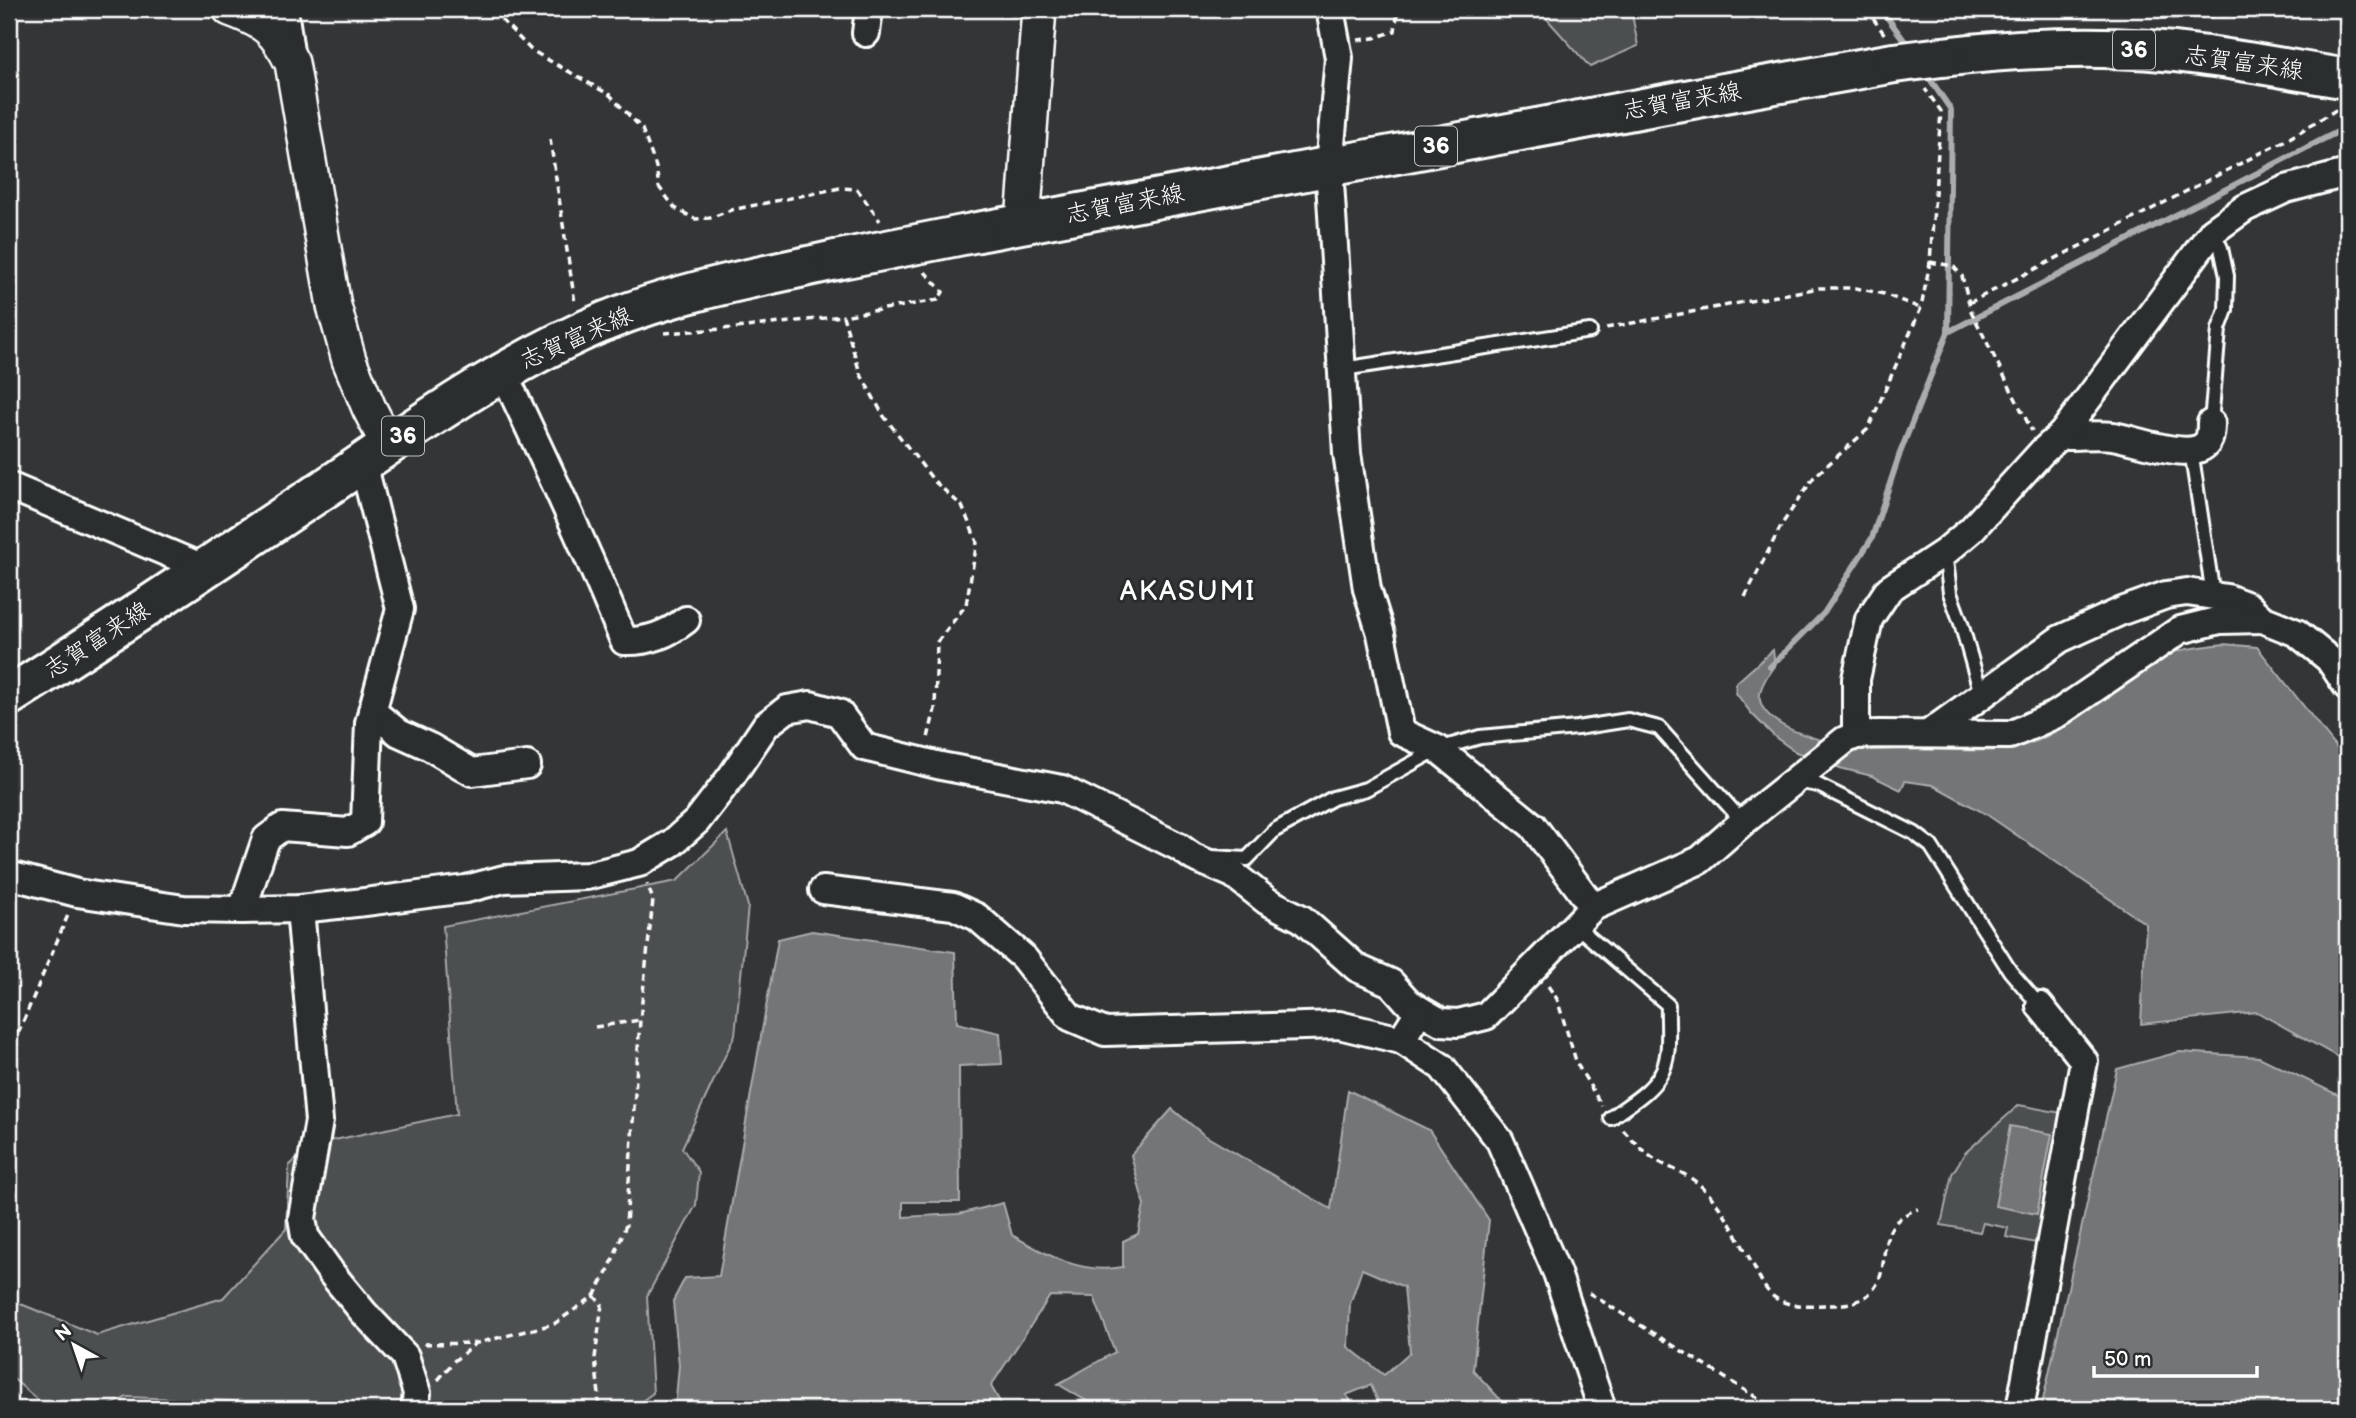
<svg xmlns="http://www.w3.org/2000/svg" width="2356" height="1418" viewBox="0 0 2356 1418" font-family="'Balsamiq Sans','Klee One',sans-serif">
<rect width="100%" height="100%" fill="#333536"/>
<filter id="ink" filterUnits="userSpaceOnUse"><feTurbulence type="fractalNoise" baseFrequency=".0143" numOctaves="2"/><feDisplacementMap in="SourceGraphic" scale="14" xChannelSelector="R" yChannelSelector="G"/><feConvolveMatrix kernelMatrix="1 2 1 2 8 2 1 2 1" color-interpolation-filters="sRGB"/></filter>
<g filter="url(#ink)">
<g fill="#4c4f50" stroke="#a6a7a8" stroke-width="2">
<polygon points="1538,9 1631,9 1638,46 1590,67"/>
<polygon points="727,832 748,906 735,1035 682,1148 699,1172 696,1205 647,1296 653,1393 631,1409 249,1409 232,1401 127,1397 103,1409 48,1409 9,1375 9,1297 16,1302 97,1335 223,1298 286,1229 289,1166 311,1145 457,1114 443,926 677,881"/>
<polygon points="2019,1105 2067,1114 2046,1245 2006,1237 2008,1228 1983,1223 1980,1232 1941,1225 1952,1174 1965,1153"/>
</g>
<g fill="#737576" stroke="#abacad" stroke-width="2" fill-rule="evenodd">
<path d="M2223 644 2257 647 2347 761V1062L2257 1012 2141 1024 2146 924 1986 814 1933 785 1905 781 1901 790 1872 776 1840 768 1796 752 1775 737 1751 713 1736 693V683L1773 650 1775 665C1756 690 1751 706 1782 725 1796 734 1846 748 1863 750 1881 751 1899 748 1916 748 1960 749 2007 758 2047 736 2087 713 2121 680 2161 657 2179 648 2204 647 2223 644Z"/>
<path d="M812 931 955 952 957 1023 1000 1033 1002 1064 959 1066 960 1202H903V1217L959 1214 1003 1203 1012 1235C1047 1255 1081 1275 1123 1267V1241L1138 1234 1144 1205 1131 1155 1172 1109 1204 1135 1331 1209 1348 1090 1429 1130 1489 1220 1473 1370 1509 1409H1381L1371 1385 1346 1395 1358 1409H1100L1058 1384 1115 1352 1094 1297 1050 1296 991 1386 1004 1409H675L679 1365 673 1301 685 1278 719 1276 778 939ZM1362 1269 1404 1287 1410 1352 1384 1375 1348 1347 1350 1304Z"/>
<polygon points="2179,1052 2259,1057 2346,1099 2347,1097 2347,1409 2041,1409 2117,1069"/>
<polygon points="2010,1126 2052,1134 2037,1214 1995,1206"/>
</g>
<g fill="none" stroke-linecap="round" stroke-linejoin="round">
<g stroke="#abacad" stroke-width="6">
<polyline points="1881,9 1909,47"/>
<polyline points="1948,332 2347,127"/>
<polyline points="1770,667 1824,613 1872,538 1900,453 1948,332 1951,110 1926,73"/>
</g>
<g stroke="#fff" stroke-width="18">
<g id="service">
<polyline points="1343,369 1590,331"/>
<polyline points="2211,423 2219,329 2226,310 2227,276 2221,248 2213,231"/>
<polyline points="2191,450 2213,595"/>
<polyline points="1945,552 1950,593 1961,623 1982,697"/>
<polyline points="1795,781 1818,785 1914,833 1931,846 2010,971 2040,1006"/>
<polyline points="1212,857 1247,859 1275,830 1333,798 1366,789 1438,749 1480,737 1577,728 1628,720 1659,728 1743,822"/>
<path d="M1575 925 1668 1005C1667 1026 1672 1057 1660 1075 1650 1093 1627 1105 1611 1118"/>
</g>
</g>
<g stroke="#fff" stroke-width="32">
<g id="minor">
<polyline points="284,9 291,59"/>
<polyline points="1330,9 1339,58 1329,166 1347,453 1367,589 1381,634 1401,732 1438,749 1533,826 1593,907"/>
<polyline points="866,33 869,9"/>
<path d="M503 372C545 461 587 550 624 641 647 642 668 634 686 620"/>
<path d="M2062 434 2069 436C2083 436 2098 434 2112 436 2133 438 2198 466 2209 439 2211 434 2211 428 2211 423"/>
<polyline points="9,486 206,569"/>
<polyline points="372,711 399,733 430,747 472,772 527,765"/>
<polyline points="1928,734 2060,639 2122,611 2166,595 2187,592 2227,598 2248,606 2262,619 2297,633 2329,659 2347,686"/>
<polyline points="1856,735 1856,679 1869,619 1889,589 1945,552 1971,530 2042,452 2062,434 2213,231 2245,208 2286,189 2347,173"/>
<polyline points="9,875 77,893 184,909 242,910 300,909 365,902 466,889 504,879 587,876 639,863 672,843 697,821 731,777 766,725 787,709 810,705 839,713 864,747 941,766 1062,789 1179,847 1193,857 1233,874 1267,901 1302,919 1357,968 1391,983 1408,1002 1420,1010 1441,1022 1458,1023 1486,1016 1593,907 1700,860 1743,822 1845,740 1856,735 1879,734 2010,735 2057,714 2180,630 2220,620 2262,619"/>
<polyline points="823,890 953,906 977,917 1023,957 1070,1017 1105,1032 1339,1025 1401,1040 1420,1010"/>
<polyline points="300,909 319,1121 302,1218 305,1236 332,1274 364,1313 405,1356 417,1393 415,1409"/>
<polyline points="242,910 266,839 282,827 348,832 365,822 369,723 400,609 363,463"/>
<polyline points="1401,1040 1442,1067 1500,1141 1557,1273 1602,1409"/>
<polyline points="2020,1409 2084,1061 2040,1006"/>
</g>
</g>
<g stroke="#fff" stroke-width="38">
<g id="tertiary">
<path d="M230 9C265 22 275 29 292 63L334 306 349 360 369 408 388 445"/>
<polyline points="1023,223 1039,9"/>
</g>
</g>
<g stroke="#fff" stroke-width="44">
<g id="primary">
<path d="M1942 57C2026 47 2114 43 2199 55 2248 61 2298 71 2347 79"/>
<polyline points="978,232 1724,93 1894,63"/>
<path d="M9 696C115 629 219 559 324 489 414 428 505 363 606 321 680 291 759 277 836 260"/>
</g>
</g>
<g stroke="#fff" stroke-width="3.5" stroke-dasharray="7 5" stroke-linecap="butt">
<polyline points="495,9 499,17 531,50 610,95 642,129 656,167 659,187 675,208 695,219 710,218 731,210 840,188 857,189 880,221"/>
<polyline points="1866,9 1885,35"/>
<polyline points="2155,9 2157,18 2347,12"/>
<polyline points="1358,40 1374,38 1395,31 1398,9"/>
<polyline points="550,139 575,303"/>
<polyline points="1930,262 1953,266 1962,276 1971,311 2032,431"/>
<polyline points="925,272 943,292 938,300 843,316 860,373 883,415 934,481 962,506 977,542 966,605 937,642 935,709 928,738"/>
<polyline points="1969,303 2288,139 2339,108"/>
<polyline points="1606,328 1819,288 1856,288 1884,294 1920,308"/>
<polyline points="664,333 736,328 843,316"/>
<polyline points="1745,597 1782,524 1814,477 1868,429 1921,308 1930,262 1941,111 1925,89"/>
<polyline points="1548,986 1557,999 1577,1064 1602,1106"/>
<polyline points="595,1027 640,1020"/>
<polyline points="9,1055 68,915"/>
<path d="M1623 1130C1634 1142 1645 1154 1659 1162 1674 1170 1688 1174 1701 1186 1722 1206 1737 1236 1751 1261 1758 1273 1763 1289 1774 1297 1789 1308 1809 1305 1826 1305 1842 1305 1860 1304 1871 1292 1896 1266 1868 1226 1918 1209"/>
<polyline points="1589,1293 1775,1409"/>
<polyline points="594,1296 610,1267 626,1225 640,1020 653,900 647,884"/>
<polyline points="424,1344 477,1343 554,1324 594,1296 602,1304 595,1358 599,1395 598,1409"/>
<polyline points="438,1380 455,1360 475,1344"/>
</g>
<use href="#service" stroke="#2a2d2e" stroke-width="12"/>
<use href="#minor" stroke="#2a2d2e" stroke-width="26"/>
<use href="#tertiary" stroke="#2a2d2e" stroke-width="33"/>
<use href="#primary" stroke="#2a2d2e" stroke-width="38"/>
<g stroke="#fff" stroke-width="44" stroke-linecap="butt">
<g id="primary-bridge">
<polyline points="1894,63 1942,57"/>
<polyline points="836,260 978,232"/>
</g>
</g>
<use href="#primary-bridge" stroke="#2a2d2e" stroke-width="38"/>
</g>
</g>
<g text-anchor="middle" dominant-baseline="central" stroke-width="6" stroke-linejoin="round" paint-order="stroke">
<g fill="#2a2d2e" stroke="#bfc0c0" stroke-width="2">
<rect x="2113" y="30.5" width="42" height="39" rx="5"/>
<rect x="1415" y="126.5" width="42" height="39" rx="5"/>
<rect x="382" y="416.5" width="42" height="39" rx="5"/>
</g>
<g font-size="23" font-weight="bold" fill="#fff">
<text x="2134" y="50">36</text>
<text x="1436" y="146">36</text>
<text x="403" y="436">36</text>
</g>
<g font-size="24" fill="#fff" stroke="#2a2d2e">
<text transform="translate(2244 63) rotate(8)">志賀富来線</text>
<text transform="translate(1682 101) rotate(-10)">志賀富来線</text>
<text transform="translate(1125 204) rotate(-11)">志賀富来線</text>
<text transform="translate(576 338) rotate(-24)">志賀富来線</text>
<text transform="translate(97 640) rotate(-33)">志賀富来線</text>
</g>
<g font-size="28" letter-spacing="2" fill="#fff" stroke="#2a2d2e">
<text x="1188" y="591">AKASUMI</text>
</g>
</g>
<rect width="2356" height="1418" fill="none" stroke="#2a2d2e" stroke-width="35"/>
<rect x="18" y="18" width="2321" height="1383" fill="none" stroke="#fff" stroke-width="2.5" filter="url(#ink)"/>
<g transform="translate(74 1345) rotate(320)" stroke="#2a2d2e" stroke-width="5" paint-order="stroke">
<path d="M0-5L12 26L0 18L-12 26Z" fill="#ffffff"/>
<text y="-10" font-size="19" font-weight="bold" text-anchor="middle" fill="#ffffff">N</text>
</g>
<path d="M2094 1366v10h163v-10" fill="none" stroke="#ffffff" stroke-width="3.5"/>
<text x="2104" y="1366" font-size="21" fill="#ffffff" stroke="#2a2d2e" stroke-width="5" paint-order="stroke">50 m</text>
</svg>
